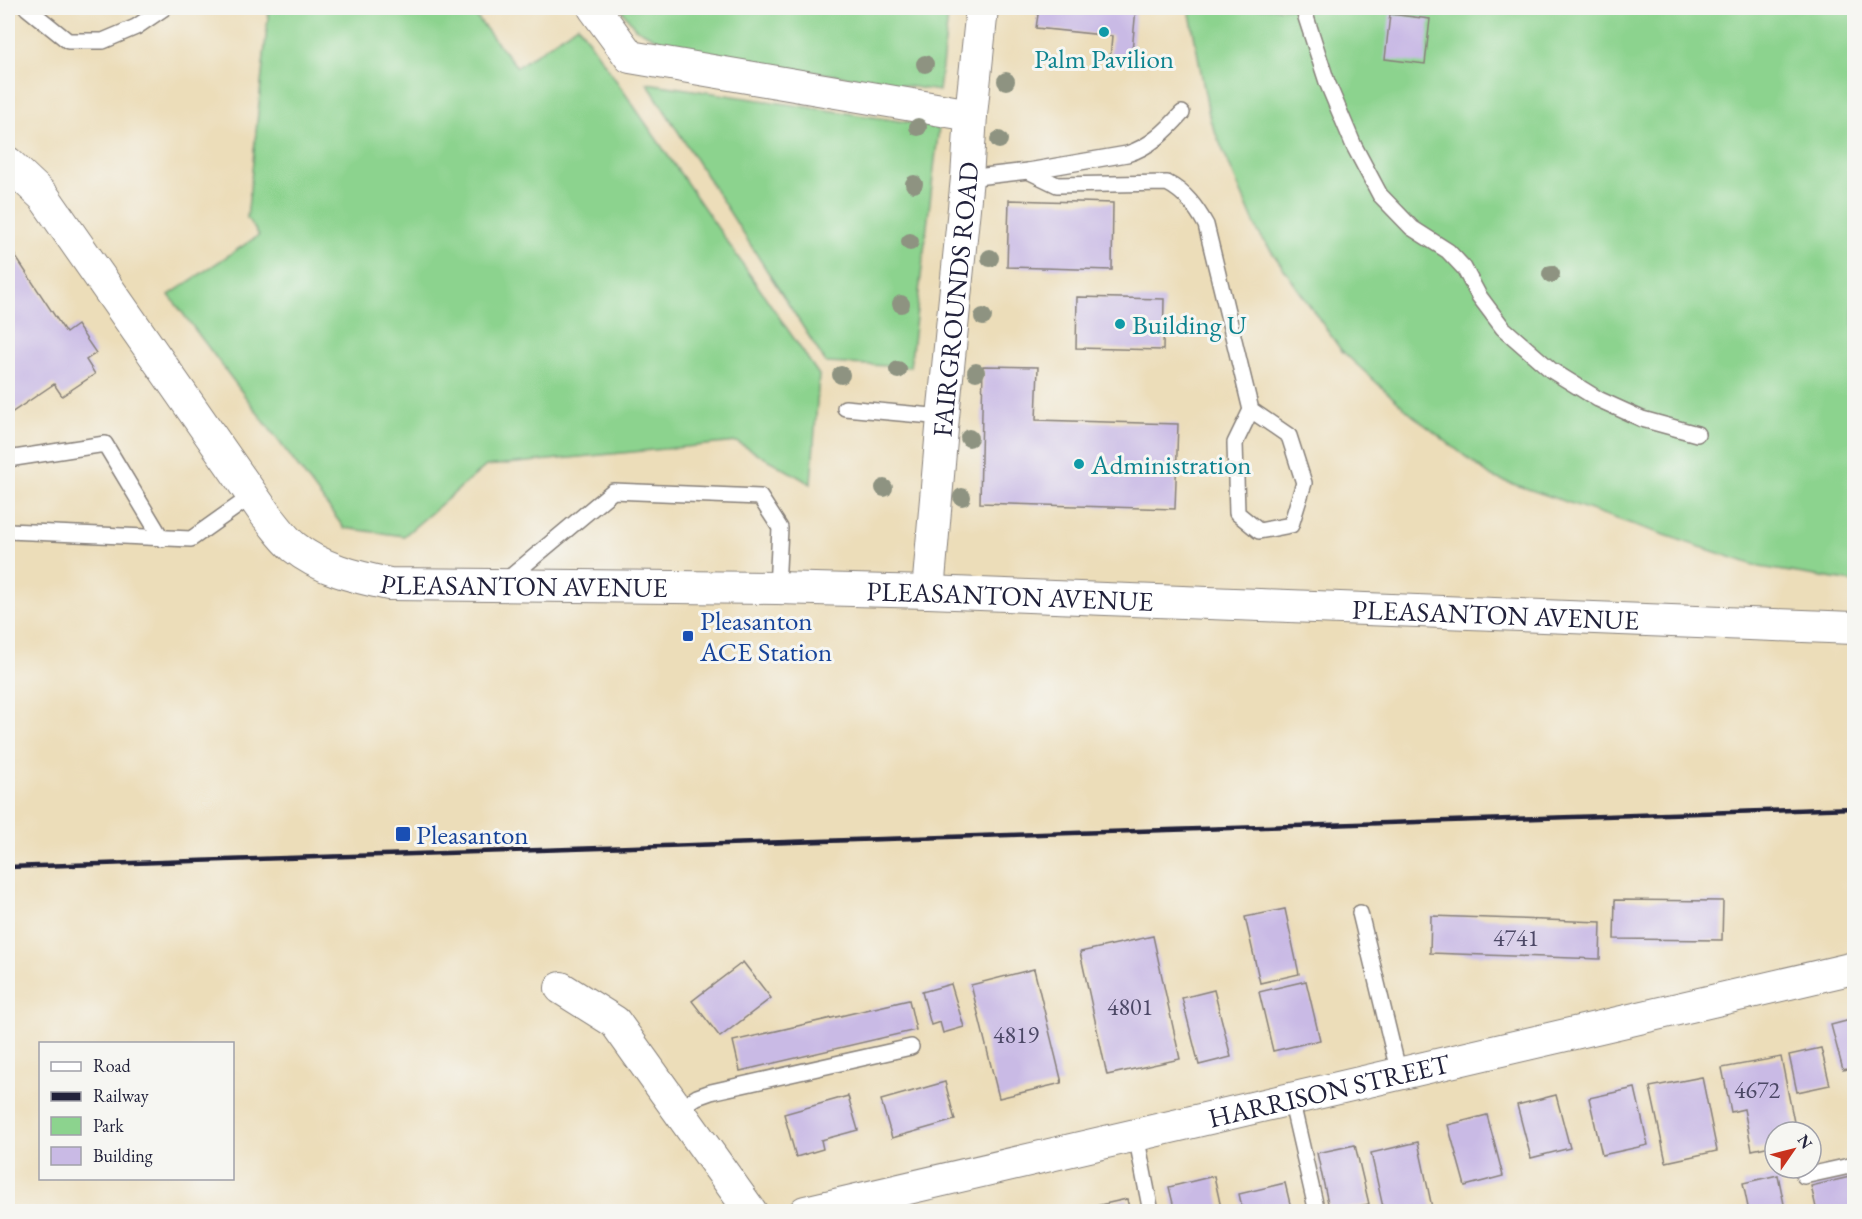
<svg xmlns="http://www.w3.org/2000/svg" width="1862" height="1219" viewBox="0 0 1862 1219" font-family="'EB Garamond',serif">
<rect width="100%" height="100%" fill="#f6f6f2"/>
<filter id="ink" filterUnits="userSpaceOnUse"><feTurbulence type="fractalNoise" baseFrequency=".0167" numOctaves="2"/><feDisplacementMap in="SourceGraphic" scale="12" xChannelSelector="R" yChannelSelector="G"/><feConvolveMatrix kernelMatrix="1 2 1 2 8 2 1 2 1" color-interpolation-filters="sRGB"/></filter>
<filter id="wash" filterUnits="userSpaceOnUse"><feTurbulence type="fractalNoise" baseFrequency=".008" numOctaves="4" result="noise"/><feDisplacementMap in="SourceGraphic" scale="24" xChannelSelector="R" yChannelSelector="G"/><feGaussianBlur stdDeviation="1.35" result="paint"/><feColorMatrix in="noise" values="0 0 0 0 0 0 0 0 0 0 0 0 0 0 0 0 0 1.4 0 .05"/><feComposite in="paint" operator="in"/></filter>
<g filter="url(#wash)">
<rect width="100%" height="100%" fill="#ecddb9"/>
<g fill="#8cd38e" stroke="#577a64" stroke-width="1.5">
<polygon points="269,8 469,8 517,67 578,25 819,375 811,484 737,442 486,466 404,536 344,528 169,295 259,235 247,218"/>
<polygon points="620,8 949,8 939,91 682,52 635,28"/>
<polygon points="1189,8 1854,8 1854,582 1760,567 1492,477 1412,415 1341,350 1258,232 1210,120"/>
<polygon points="647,83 939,127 910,367 826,363"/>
</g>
<g id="blocks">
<g fill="#c9bae5">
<polygon points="1039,8 1136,8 1131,62 1110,59 1112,36 1036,28"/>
<polygon points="1390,14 1430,19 1425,64 1385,59"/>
<polygon points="1009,200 1113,203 1112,270 1007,267"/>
<polygon points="8,245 66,333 77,325 96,353 86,360 95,374 62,396 54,384 8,415"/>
<polygon points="1077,297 1164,299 1163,350 1076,348"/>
<polygon points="983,366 1038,367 1036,420 1178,424 1175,509 980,503"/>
<polygon points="1615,900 1723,901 1722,940 1614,939"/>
<polygon points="1285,909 1299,974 1260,983 1245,917"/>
<polygon points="1431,916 1601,922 1600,959 1430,953"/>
<polygon points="1153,936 1180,1059 1107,1075 1080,952"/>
<polygon points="743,962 771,998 720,1037 692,1001"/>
<polygon points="1034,969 1062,1083 999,1098 971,985"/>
<polygon points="1306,981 1320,1040 1273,1051 1259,992"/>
<polygon points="951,984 964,1027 943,1033 940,1022 931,1025 922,992"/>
<polygon points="1214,990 1231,1057 1199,1065 1182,998"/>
<polygon points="909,1000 916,1030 740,1071 733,1041"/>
<polygon points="1854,1019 1854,1067 1843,1070 1831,1025"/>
<polygon points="1821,1048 1830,1085 1797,1092 1789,1055"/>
<polygon points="1781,1057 1796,1132 1775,1132 1775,1145 1752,1150 1744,1109 1731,1112 1722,1068"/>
<polygon points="1702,1077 1717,1151 1666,1162 1650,1087"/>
<polygon points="945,1082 955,1120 892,1138 881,1100"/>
<polygon points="1635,1088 1648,1145 1602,1155 1589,1098"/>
<polygon points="1556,1095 1570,1148 1531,1158 1517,1105"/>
<polygon points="848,1096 858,1130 821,1140 823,1149 796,1157 784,1114"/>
<polygon points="1487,1115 1503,1176 1465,1186 1448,1125"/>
<polygon points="1418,1142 1433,1212 1384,1212 1371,1153"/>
<polygon points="1355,1145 1369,1204 1330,1212 1317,1153"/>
<polygon points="1778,1175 1785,1209 1773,1212 1749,1212 1743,1183"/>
<polygon points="1214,1176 1222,1212 1175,1212 1169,1187"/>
<polygon points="1854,1176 1854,1212 1817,1212 1811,1186"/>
<polygon points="1285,1183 1292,1212 1243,1212 1239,1194"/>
<polygon points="1127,1199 1130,1212 1086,1212 1086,1208"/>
</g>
</g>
</g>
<g filter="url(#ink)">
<use href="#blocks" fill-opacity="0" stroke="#87807a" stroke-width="1.5"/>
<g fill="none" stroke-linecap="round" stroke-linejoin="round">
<g stroke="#87807a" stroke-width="18">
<g id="service">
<polyline points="27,8 68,41 103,41 136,27 164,8"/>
<polyline points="1303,8 1327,82 1354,146 1380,195 1412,228 1448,251 1464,268 1479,296 1503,328 1551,370 1598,399 1642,419 1697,434"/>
<path d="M1028 171 1057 185 1167 183C1185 192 1196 207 1206 225L1251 410 1235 443 1237 513 1259 531 1291 525 1304 483 1289 436 1251 410"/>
<path d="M967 178 1028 171 1127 154C1150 147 1166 131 1182 113"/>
<polyline points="845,408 943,417"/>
<polyline points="8,459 105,444 162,539"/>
<polyline points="8,531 191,539 253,495"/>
<polyline points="503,583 613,491 760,497 780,528 777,588"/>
<polyline points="1360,913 1399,1074"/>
<polyline points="1291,1099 1317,1212"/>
<polyline points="678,1109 697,1097 711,1092 911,1047"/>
<polyline points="1136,1135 1151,1212"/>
<polyline points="1804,1176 1854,1165"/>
</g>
</g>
<g stroke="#87807a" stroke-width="34">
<g id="minor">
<polyline points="594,8 630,57 971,115"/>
<path id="s1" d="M8 163 44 197 266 515C275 525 283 538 294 547 321 569 356 577 389 584L777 588 928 592 1854 628"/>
<path id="s2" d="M928 592 943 417 967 178 971 115 982 8"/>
<polyline points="561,988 615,1022 751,1212"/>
<path id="s3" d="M805 1212 1854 968"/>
</g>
</g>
<use href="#service" stroke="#fff" stroke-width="15"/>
<use href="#minor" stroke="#fff" stroke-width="32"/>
<polyline stroke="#22223b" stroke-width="4.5" points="8,867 1854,808"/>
</g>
<g fill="#8e9381">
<circle cx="925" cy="64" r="9"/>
<circle cx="1006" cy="81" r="9"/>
<circle cx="918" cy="127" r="9"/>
<circle cx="999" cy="140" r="9"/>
<circle cx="914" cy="184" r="9"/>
<circle cx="910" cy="242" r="9"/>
<circle cx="990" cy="258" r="9"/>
<circle cx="1551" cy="274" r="9"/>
<circle cx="901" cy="304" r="9"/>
<circle cx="983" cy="317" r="9"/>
<circle cx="898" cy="370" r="9"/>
<circle cx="976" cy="372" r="9"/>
<circle cx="841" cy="375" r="9"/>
<circle cx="969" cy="438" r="9"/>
<circle cx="884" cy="488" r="9"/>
<circle cx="962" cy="497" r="9"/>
</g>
</g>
<g fill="#0f9aa8" stroke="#f6f6f2" stroke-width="2">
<circle cx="1104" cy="32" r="6"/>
<circle cx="1120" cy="324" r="6"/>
<circle cx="1079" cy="464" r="6"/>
</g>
<g fill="#1a4fb4" stroke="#f6f6f2" stroke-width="2">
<rect x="682" y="630" width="12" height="12" rx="3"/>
<rect x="395" y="826" width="16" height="16" rx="3"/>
</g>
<g text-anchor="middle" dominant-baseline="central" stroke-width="6" stroke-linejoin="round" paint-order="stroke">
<g font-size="24" fill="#4c4866">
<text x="1516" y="937">4741</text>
<text x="1130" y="1006">4801</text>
<text x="1016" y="1034">4819</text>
<text x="1757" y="1089">4672</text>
</g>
<g font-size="27" fill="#0d838f" stroke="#f6f6f2" text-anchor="start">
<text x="1104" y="58" text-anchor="middle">Palm Pavilion</text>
<text x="1132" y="324">Building U</text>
<text x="1091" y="464">Administration</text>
</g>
<g font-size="27" fill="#22223b" stroke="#f6f6f2">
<text stroke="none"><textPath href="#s2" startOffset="294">FAIRGROUNDS ROAD</textPath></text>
<text stroke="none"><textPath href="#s1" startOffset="718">PLEASANTON AVENUE</textPath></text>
<text stroke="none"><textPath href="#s1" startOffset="1204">PLEASANTON AVENUE</textPath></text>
<text stroke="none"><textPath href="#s1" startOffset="1690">PLEASANTON AVENUE</textPath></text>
<text stroke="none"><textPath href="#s3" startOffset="538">HARRISON STREET</textPath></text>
</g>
<g font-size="27" fill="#164399" stroke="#f6f6f2" text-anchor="start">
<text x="700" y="620">Pleasanton<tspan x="700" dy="31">ACE Station</tspan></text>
<text x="416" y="834">Pleasanton</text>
</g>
</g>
<rect width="1862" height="1219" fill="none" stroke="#f6f6f2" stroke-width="30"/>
<rect x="39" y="1042" width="195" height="138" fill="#f6f6f2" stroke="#a1a1a9" stroke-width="1.5"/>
<rect x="51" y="1062" width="30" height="9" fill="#ffffff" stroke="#a1a1a9" stroke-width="1.5"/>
<text x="93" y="1072" font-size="18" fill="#22223b">Road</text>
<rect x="51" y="1092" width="30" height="9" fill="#22223b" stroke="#a1a1a9" stroke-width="1.5"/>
<text x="93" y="1102" font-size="18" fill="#22223b">Railway</text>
<rect x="51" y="1117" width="30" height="18" fill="#8cd38e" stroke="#a1a1a9" stroke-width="1.5"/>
<text x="93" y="1132" font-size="18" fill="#22223b">Park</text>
<rect x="51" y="1147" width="30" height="18" fill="#c9bae5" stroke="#a1a1a9" stroke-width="1.5"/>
<text x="93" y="1162" font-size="18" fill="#22223b">Building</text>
<g transform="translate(1793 1150) rotate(55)"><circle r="28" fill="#f6f6f2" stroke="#a1a1a9" stroke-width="1.5"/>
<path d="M0-4.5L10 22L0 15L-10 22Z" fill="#c8321e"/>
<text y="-9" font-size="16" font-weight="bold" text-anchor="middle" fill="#22223b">N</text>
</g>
</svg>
